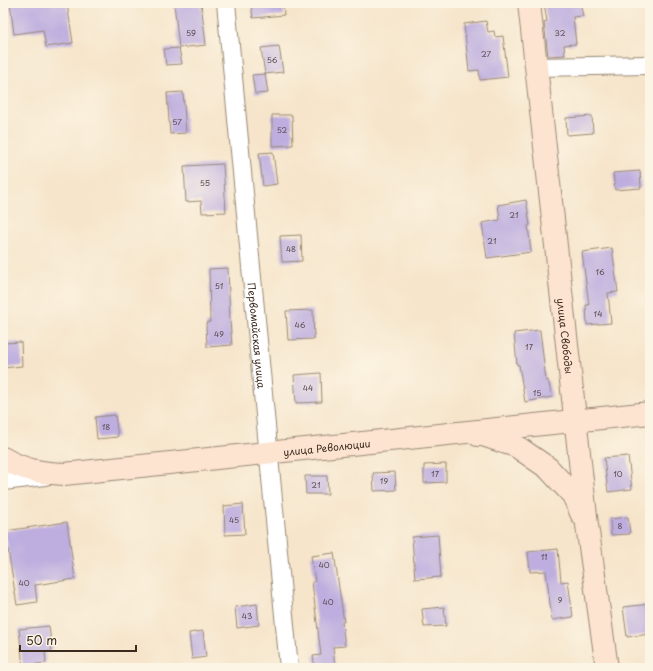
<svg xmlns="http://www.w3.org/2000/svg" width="653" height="671" viewBox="0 0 653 671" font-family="'Playpen Sans',sans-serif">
<rect width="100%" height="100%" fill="#fcf5e5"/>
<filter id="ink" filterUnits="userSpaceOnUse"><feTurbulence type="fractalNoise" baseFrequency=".025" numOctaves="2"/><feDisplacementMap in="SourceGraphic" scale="8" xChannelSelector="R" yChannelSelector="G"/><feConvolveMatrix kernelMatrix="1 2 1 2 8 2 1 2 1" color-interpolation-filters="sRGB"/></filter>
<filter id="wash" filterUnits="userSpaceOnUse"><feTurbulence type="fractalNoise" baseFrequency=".012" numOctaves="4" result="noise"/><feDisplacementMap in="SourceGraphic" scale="16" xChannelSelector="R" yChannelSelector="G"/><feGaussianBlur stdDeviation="0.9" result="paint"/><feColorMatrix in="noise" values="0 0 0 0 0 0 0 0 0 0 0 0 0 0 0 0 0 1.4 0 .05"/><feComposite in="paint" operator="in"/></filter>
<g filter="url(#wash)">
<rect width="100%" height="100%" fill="#f6e5cb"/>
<g id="blocks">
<g fill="#bdaedf">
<polygon points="10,3 67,3 73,43 46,47 43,30 14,34"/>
<polygon points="174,3 201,3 206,45 179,48"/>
<polygon points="251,3 283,3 284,15 253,18"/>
<polygon points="544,3 580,3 583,16 573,17 576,44 564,45 565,55 548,56 544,22 547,21"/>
<polygon points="486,21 488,32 494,31 495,37 503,36 508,77 480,80 479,70 469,71 464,24"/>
<polygon points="279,46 283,72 265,74 261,48"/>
<polygon points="179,48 182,64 166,65 164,49"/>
<polygon points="265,74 268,93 255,94 252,75"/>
<polygon points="183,92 186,133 170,134 167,93"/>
<polygon points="272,115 292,115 293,145 272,146"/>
<polygon points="592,116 593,133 567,135 566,118"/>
<polygon points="273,152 277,184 263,186 259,153"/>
<polygon points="223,164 226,212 202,213 201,201 186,202 184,166"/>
<polygon points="640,171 641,188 615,190 613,173"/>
<polygon points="526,200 530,225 528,226 531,252 487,258 482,223 500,220 498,205"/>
<polygon points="301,235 302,261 282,262 280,236"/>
<polygon points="612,248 618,292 608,293 611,323 587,325 586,305 589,305 582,252"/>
<polygon points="228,268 230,321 232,345 207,347 206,323 210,322 209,269"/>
<polygon points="313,310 314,339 288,340 286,311"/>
<polygon points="540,330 546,381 548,380 552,397 525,402 519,365 517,365 514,333"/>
<polygon points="21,342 22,366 3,368 3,343"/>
<polygon points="321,373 322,402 296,403 294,375"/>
<polygon points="115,415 118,437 97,439 95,417"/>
<polygon points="628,456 632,489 608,492 604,458"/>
<polygon points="446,464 446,482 424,483 424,465"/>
<polygon points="395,472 396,490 374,491 373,473"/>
<polygon points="305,476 327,476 328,494 306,494"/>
<polygon points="243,504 245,534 225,535 224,506"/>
<polygon points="628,517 630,534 611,535 610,519"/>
<polygon points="67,522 75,579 35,585 37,602 17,605 5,531"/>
<polygon points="438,535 441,577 415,579 412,537"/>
<polygon points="558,549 561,582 568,581 573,617 552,620 546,571 530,572 528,552"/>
<polygon points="334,553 344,622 342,622 345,646 333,647 335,668 315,668 313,656 321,655 312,582 315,582 311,556"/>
<polygon points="257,604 259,625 237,628 235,607"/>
<polygon points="650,604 650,634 627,637 623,607"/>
<polygon points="444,607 446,626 424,627 422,609"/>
<polygon points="49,626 52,651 45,652 46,663 36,664 36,668 23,668 19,629"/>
<polygon points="203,631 206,657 192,659 189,633"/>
</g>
</g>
</g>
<g filter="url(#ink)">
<use href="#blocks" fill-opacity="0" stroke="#988874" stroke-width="1"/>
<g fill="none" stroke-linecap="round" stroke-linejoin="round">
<g stroke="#988874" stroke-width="20">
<g id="street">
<path id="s1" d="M226 3 289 668"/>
<polyline points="536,67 650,65"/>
<polyline points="3,481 45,476"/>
</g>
</g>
<g stroke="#988874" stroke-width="24">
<g id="secondary">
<path id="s2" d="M529 3 587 525 607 668"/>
<polyline points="478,435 483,435 516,446 548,468 573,495 582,515"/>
<path id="s3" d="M3 458C23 470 41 473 64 474L650 413"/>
</g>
</g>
<use href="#street" stroke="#fff" stroke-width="18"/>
<use href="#secondary" stroke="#fde4d1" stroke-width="22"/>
</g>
</g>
<g text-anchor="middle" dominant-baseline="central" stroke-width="3" stroke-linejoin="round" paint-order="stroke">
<g font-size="8" fill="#5c4b4e">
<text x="191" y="33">59</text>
<text x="560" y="33">32</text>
<text x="486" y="54">27</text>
<text x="272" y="60">56</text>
<text x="177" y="122">57</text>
<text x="282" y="130">52</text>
<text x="205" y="183">55</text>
<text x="514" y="215">21</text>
<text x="492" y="241">21</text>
<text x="291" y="249">48</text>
<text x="600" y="272">16</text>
<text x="219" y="286">51</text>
<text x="598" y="314">14</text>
<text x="300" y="325">46</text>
<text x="219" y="334">49</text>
<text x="529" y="347">17</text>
<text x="308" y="388">44</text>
<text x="537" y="393">15</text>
<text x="106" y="427">18</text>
<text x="435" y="474">17</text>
<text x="618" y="474">10</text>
<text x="384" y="481">19</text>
<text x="316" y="485">21</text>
<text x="234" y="520">45</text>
<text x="620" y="526">8</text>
<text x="544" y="557">11</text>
<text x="324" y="565">40</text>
<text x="24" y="583">40</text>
<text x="560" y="600">9</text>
<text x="328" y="602">40</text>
<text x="247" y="616">43</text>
</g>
<g font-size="10" fill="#3b2a1e" stroke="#fcf5e5">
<text stroke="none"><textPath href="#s1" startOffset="334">Первомайская улица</textPath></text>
<text stroke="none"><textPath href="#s2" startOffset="335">улица Свободы</textPath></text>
<text stroke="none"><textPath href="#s3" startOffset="328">улица Революции</textPath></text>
</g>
</g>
<rect width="653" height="671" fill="none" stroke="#fcf5e5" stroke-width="16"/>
<path d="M20 645v6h116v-6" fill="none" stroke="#3b2a1e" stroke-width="2"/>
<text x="26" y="645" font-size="12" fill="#3b2a1e" stroke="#fcf5e5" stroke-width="3" paint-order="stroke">50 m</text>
</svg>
